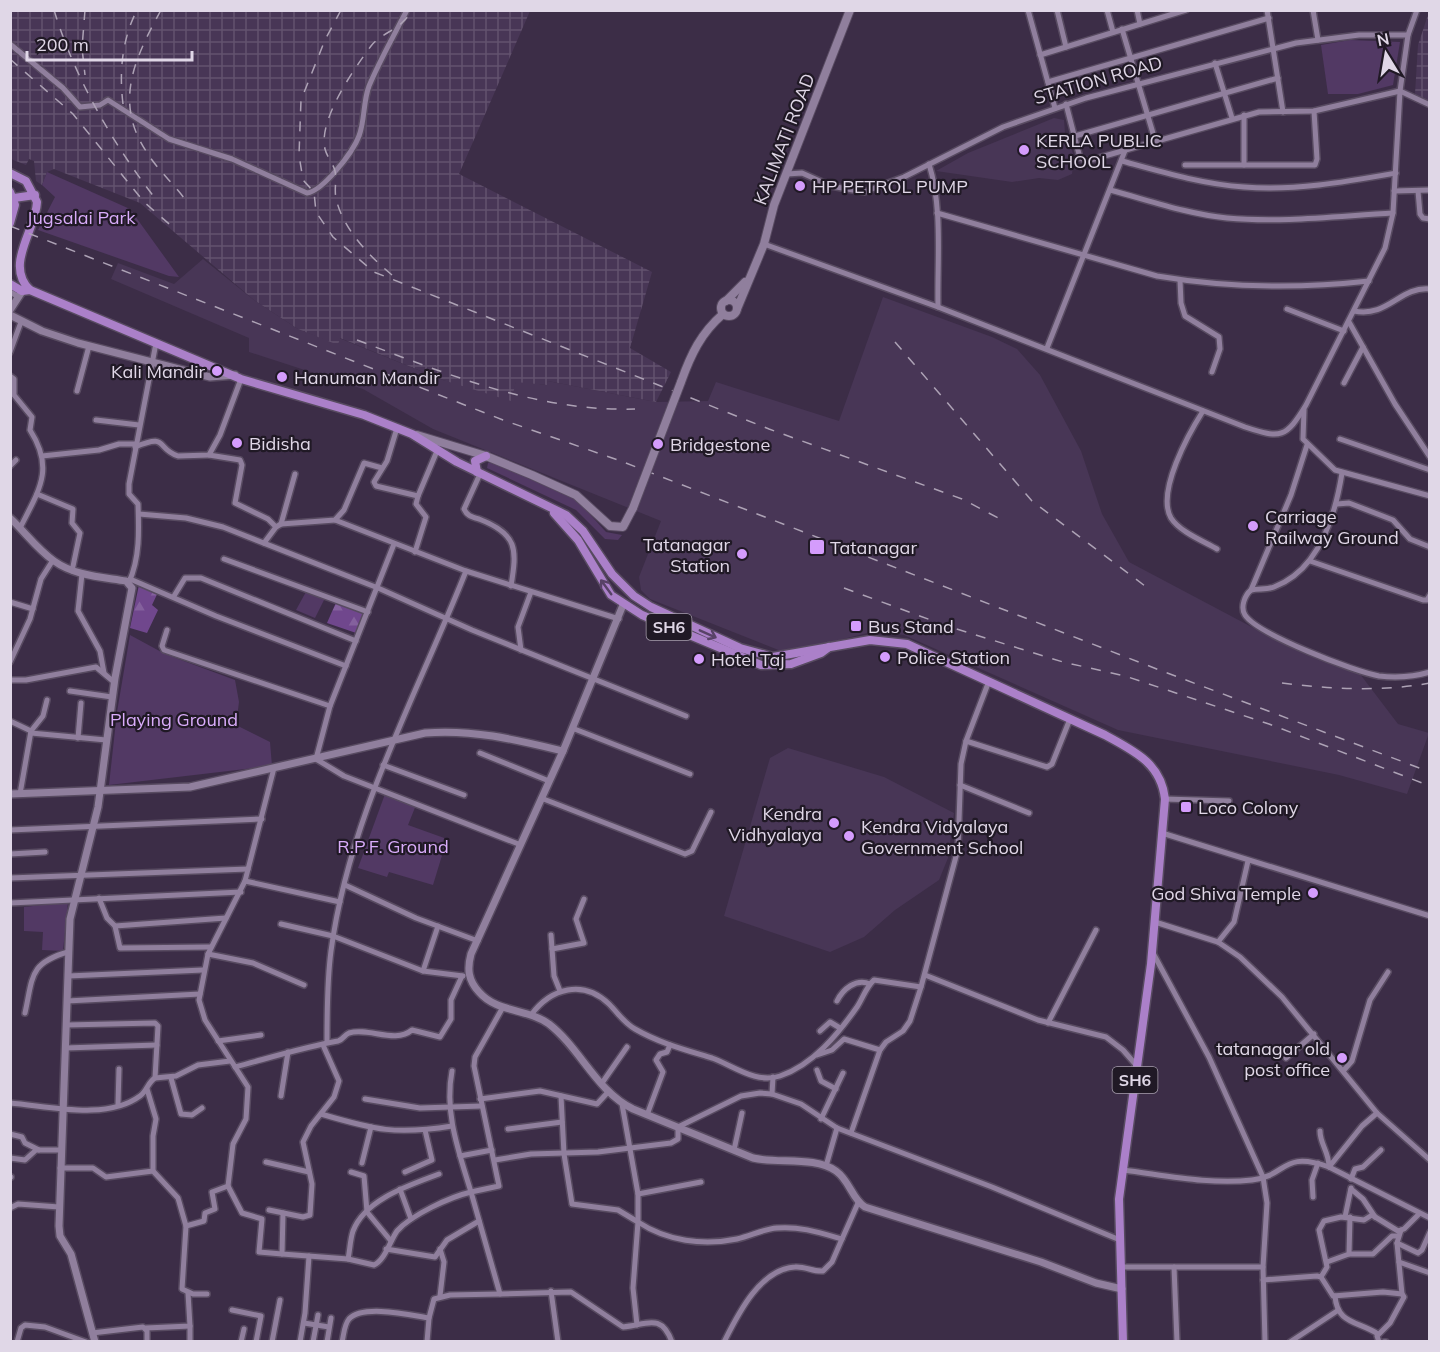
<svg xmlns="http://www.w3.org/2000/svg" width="1440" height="1352" viewBox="0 0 1440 1352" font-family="Mulish,sans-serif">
<defs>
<pattern id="industrial-grid" width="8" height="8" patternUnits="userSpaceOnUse" patternTransform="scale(1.5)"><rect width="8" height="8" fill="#483656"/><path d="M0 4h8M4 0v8" fill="none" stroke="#62526e"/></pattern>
<pattern id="forest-firs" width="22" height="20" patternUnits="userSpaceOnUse" patternTransform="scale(1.5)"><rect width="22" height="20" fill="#70478d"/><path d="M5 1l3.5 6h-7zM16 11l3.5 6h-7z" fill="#84619d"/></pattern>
</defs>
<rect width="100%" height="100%" fill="#3c2d47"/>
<g fill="#483656">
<polygon points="1054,118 1064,120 1065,133 1074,156 1072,174 1058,180 1039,178 1012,182 936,171 968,153"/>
<polygon points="203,259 254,300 298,329 338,344 339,338 443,380 512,395 516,381 546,385 548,381 656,402 708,401 716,382 839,421 883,297 992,337 1017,349 1040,375 1081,451 1102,514 1129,562 1293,649 1360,674 1398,724 1429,733 1407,794 1339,775 1118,730 904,635 875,631 808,648 781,651 650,599 641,590 639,577 661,521 433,429 363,389 249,352 249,338 111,279 118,263 174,284"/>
<polygon points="788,748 884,777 954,813 948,858 939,880 895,910 864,937 830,952 724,916 770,758"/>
</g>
<g fill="url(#industrial-grid)">
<polygon points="10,11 530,11 459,174 652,272 630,348 671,372 656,402 548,381 547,385 516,382 511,401 443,380 340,338 338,345 298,329 254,300 140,203 54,169 47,172 42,185 36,181 34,161 29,159 26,165 11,159"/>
<polygon points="1429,12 1429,105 1415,94 1418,45"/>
</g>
<g fill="#523964">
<polygon points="1350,40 1400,42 1393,85 1358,94 1328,94 1321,45"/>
<polygon points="47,172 130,209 179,277 169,276 38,230 55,197 42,185"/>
<polygon points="492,462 577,500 606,532 622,535 618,540 605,539 576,510 487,468 488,463"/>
<polygon points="307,590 325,598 315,618 296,610"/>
<polygon points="130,635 165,654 235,680 239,702 236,725 270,742 272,766 109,785 117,712"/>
<polygon points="385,794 416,805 408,825 447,839 433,885 389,872 387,877 358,868"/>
<polygon points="68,902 63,951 42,950 43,932 24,931 24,907"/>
</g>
<g fill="url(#forest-firs)">
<polygon points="140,580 160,588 152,605 158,610 147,633 130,628"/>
<polygon points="338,598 371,611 362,635 327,623"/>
</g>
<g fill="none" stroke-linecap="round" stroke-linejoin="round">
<g stroke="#584b61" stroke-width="8">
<g id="minor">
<polyline points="1028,10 1055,108"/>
<polyline points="1057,10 1066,47"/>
<polyline points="1107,10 1113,32"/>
<polyline points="1137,10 1140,24"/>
<polyline points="1267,10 1283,112"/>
<polyline points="1313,10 1318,40"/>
<polyline points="1122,29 1155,140"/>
<path d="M10 44 63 88 80 107 100 105 108 100 169 139 232 159 307 193C323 191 353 152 359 136 365 120 363 102 369 86 380 60 394 35 407 10"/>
<polyline points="1040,55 1186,10"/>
<polyline points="1215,63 1232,118"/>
<polyline points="1048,82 1269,18"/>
<polyline points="1066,104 1080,158 1087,161 1259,112 1314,111 1400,91 1430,105"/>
<polyline points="1075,136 1278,78"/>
<path d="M1122 161C1162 172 1202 184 1244 187 1295 191 1345 182 1396 173"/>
<path d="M929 164C943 209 937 260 938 307"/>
<polyline points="1185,165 1315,165 1317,159 1314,111"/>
<polyline points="1244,165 1244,115"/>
<polyline points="787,174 802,173 831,186 864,192 904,177 1003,127 1086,98 1296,43 1359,35 1408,35 1417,10"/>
<path d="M1110 190C1148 200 1187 214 1227 218 1282 223 1338 216 1393 213"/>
<polyline points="1394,191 1430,190"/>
<polyline points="1418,191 1420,214 1423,218 1430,219"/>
<path d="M937 213 1157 276C1228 288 1297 289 1369 281"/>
<path d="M764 244 938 307 1245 427C1281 439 1286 438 1306 405L1385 248 1393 213 1400 91 1408 35"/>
<polyline points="1180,280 1181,303 1185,316 1219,337 1220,349 1212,372"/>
<polyline points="10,292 19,297"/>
<polyline points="1287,309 1344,331"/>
<path d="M1354 311C1388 318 1400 286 1430 289"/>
<polyline points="1349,322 1395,404 1430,457"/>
<polyline points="1047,348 1126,148"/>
<polyline points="10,352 21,322"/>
<path d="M10 376 14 379V395L32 417 30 430C55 469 39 490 20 528"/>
<polyline points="1344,383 1363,347"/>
<polyline points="77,391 89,346"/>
<polyline points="1304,410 1303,439 1335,470 1430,496"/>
<path d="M1203 411C1189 433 1156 492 1171 518 1180 532 1203 541 1217 549"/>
<polyline points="96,420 139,425"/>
<polyline points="397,428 387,461 374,482 376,486 418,496 437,451"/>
<polyline points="1340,439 1430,470"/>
<path d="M135 447C169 433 155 448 178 456L209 455 220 435 241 379"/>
<polyline points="209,455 240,460 242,465 235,503 268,519 276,527"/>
<polyline points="42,456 99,450 119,444 136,444"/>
<polyline points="10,466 16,460"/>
<path d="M1342 473C1335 517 1319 570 1274 587 1266 590 1259 588 1251 590 1245 595 1240 607 1245 615 1257 634 1355 672 1379 676 1396 678 1413 677 1430 672"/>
<path d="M480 474 464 509C467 516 472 517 479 519 518 534 517 549 511 586"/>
<polyline points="37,494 73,509 72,523 80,533 72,571"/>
<polyline points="1337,504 1349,503 1393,520 1410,539 1430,547"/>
<polyline points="139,514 186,518 223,527 378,588 472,630 686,716"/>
<polyline points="335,520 466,571 619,619"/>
<polyline points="281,524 295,474"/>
<polyline points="264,543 276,527 281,524 335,520 344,510 364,463 382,468"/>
<polyline points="394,544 330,706 316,759 344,776 521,845"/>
<polyline points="415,552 426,517 416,504 418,496"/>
<polyline points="224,559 368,612"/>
<polyline points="1310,561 1423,600 1427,600 1430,595"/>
<polyline points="82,574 78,611 100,651 104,673"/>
<polyline points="130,579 216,616 346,666"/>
<path d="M129 582C140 558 139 530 138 504L129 494V484L156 343"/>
<polyline points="1251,590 1291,495 1307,445"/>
<polyline points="174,596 185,578 201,578 356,641"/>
<polyline points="10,602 33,609"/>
<polyline points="167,630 162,646 164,650 330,706"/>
<polyline points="521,650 518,627 531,592"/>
<polyline points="10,662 30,619 41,579 53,560"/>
<polyline points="10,680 26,680 96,667 114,682"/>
<polyline points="70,691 112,697"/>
<polyline points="10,721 31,731 20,794"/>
<polyline points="572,728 690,774"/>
<polyline points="31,731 43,716 47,700"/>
<polyline points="31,733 106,740"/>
<polyline points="78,738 81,703"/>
<polyline points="966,741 1047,767 1052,764 1070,719"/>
<polyline points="480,753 549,781"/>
<polyline points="383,765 464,795"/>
<polyline points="960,785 1029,813"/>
<polyline points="541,798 685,854 692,851 711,812"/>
<polyline points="1165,799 1229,801"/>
<polyline points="10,830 262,819"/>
<polyline points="1162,833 1430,916"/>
<polyline points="10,854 45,852"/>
<polyline points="10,878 248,869"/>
<polyline points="245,881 340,902"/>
<polyline points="345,885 416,918 478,941"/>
<polyline points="99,898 107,918 115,926 226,918"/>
<polyline points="10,903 241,892"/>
<polyline points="1155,922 1218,942 1240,957 1282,997 1377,1113 1430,1160"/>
<polyline points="281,924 333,936 423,971 463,976"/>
<polyline points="115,926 120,948 211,947"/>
<polyline points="551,935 554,976 560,991"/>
<polyline points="1218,942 1234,922 1248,861"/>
<polyline points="552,949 584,943 576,919 584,899"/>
<polyline points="1153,953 1209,1057 1263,1177 1267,1203 1263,1267 1265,1342"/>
<polyline points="208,954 253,963 304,985"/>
<polyline points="423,971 438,926"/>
<polyline points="925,975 1038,1020 1106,1037 1123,1050 1137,1066"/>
<polyline points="68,976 203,970"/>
<polyline points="67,1001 200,994"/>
<path d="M837 1001C843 989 856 978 870 984"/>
<path d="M503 1007 475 1057 474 1066 499 1186 471 1192 500 1294 571 1292 623 1327C646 1325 661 1312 672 1342"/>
<path d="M25 1013C33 977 29 963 68 952"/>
<path d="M531 1015C551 988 583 979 609 1004 618 1013 624 1023 635 1029 659 1043 686 1050 712 1058 734 1066 756 1084 780 1076 813 1065 838 1034 857 1007 863 998 866 987 874 980L921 987"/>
<polyline points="1048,1023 1096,930"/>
<polyline points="66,1025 155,1023 158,1026 155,1078"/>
<polyline points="820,1031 830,1022 840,1028"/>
<polyline points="218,1041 261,1035"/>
<path d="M327 1041C327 1011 327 981 331 951 349 816 417 695 466 571"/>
<polyline points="65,1048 157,1045"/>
<polyline points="817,1055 832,1050 844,1039 880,1050"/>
<polyline points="1286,1058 1314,1034"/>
<path d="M235 1067C269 1058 304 1047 338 1041 343 1040 344 1035 349 1033 369 1027 395 1044 412 1030L440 1037 451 1019V1000L462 976"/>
<polyline points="817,1070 821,1081 836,1089"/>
<polyline points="1344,1070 1352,1061 1370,1000 1388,972"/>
<polyline points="171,1078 181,1114 192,1115 202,1108"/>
<polyline points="602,1083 627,1047"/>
<polyline points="147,1089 156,1119 153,1136 153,1171"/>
<polyline points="772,1094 773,1077"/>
<polyline points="281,1096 288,1052"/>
<polyline points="561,1096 564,1154 572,1204 618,1210 638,1222 633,1288 637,1325"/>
<polyline points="365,1099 420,1108 482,1106"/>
<polyline points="480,1099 540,1091 597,1104 609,1091"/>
<path d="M10 1103C49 1106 106 1121 140 1096 147 1091 148 1082 155 1078L176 1076 198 1065 230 1061"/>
<polyline points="118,1104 119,1069"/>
<path d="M622 1104 638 1194V1222C667 1241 703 1246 737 1239 751 1236 763 1229 777 1228 800 1226 821 1233 842 1239L858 1203"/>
<path d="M321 1114C375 1130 396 1135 452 1126"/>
<polyline points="647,1115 663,1072 656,1060 660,1054 667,1052 670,1045"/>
<polyline points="821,1119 843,1073"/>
<polyline points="508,1129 562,1122"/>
<path d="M1320 1131C1320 1144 1329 1152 1329 1167"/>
<polyline points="851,1133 880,1050 886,1042 903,1031 910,1021 921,987 958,849 961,764 966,741 989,681"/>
<polyline points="10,1134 22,1137 25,1143 39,1150"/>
<polyline points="734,1150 742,1113"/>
<polyline points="460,1156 492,1150"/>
<polyline points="10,1158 25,1160 36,1150 61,1150"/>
<polyline points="495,1160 531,1154 598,1152 671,1143 678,1139 678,1127 741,1096 760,1093 772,1094 801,1104 837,1128 992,1187 1120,1240"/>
<polyline points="266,1162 309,1172"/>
<polyline points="362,1163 371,1127"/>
<polyline points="826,1166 837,1128"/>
<polyline points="1329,1167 1362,1126 1377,1113"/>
<polyline points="60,1168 93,1168 106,1177 153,1171 178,1198 186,1226 204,1221 205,1213 215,1209 212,1192 228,1186 233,1144 246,1119 248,1087 205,1020 199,1000 208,954 245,881 274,768"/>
<path d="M1123 1170C1164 1175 1210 1185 1252 1180 1288 1176 1281 1150 1329 1167L1430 1218"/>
<polyline points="351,1172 364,1176 367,1212 391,1241"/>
<polyline points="405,1172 432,1160 425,1130"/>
<polyline points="10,1177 11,1177"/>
<polyline points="1351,1179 1355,1169 1363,1167 1381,1150"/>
<polyline points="228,1186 242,1213 262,1219 259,1252 282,1254"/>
<polyline points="400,1189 411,1219"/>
<polyline points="1351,1189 1363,1199 1375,1217"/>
<polyline points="638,1194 701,1182"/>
<polyline points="1313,1197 1312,1180 1318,1163"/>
<polyline points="10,1208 18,1204 59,1207"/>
<polyline points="269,1210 303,1217 310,1215 312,1184 303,1142 311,1126 334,1097 339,1081 323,1045"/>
<path d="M283 1213 282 1254 348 1259 374 1265C385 1260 390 1241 397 1231 411 1215 450 1197 471 1192 459 1152 444 1113 452 1071"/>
<polyline points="1345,1217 1351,1188"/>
<polyline points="186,1226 182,1289 193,1294 207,1294"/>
<polyline points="1401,1230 1397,1243 1402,1294"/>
<polyline points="1397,1243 1418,1253 1422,1250 1430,1232"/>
<polyline points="386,1249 435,1257 447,1240 479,1221"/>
<polyline points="1349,1254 1373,1254 1392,1236 1398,1236"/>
<path d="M348 1259C350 1250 350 1240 353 1231 365 1199 410 1185 439 1174"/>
<polyline points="1327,1262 1349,1254 1350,1217"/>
<polyline points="1399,1262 1430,1273"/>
<polyline points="1120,1267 1263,1267"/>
<polyline points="1174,1267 1177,1342"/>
<polyline points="1321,1277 1327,1267 1319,1230 1324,1221 1341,1217 1364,1220 1372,1215 1398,1231 1404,1229 1419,1214"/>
<polyline points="1263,1280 1317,1276 1321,1277 1333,1296 1383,1292 1402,1294 1404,1297 1390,1323 1377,1336 1379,1342"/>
<polyline points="551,1291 558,1342"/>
<polyline points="440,1296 444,1262 440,1249"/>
<path d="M1335 1296C1337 1324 1358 1321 1378 1334"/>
<polyline points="232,1310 261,1316 256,1342"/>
<polyline points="304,1323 329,1327"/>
<polyline points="190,1326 190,1342"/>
<polyline points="146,1328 190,1326 188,1293"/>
<polyline points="92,1333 143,1327 147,1331 147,1342"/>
<polyline points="17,1342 21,1328 25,1325 45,1327 86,1342"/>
<polyline points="241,1342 244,1329"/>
<polyline points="272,1342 280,1300"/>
<polyline points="300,1342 305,1313 309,1256"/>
<polyline points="313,1342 318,1315"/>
<polyline points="327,1342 331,1318"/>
<path d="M342 1342C344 1334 344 1325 349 1319 363 1304 410 1315 429 1318"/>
<polyline points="427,1342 429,1318 434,1299 450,1295 500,1294"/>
<path d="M724 1342C738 1314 760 1269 795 1267 805 1266 813 1272 823 1271L832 1262 842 1239"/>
<polyline points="1290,1342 1337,1311"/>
<polyline points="1384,1342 1386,1342"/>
</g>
</g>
<g stroke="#584b61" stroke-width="10">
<g id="tertiary">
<polyline points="10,310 25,287"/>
<polyline points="10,315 42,331 78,343 210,377 235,375"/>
<path d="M10 518C25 532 37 549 54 561 75 576 102 577 126 581L132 588 115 678 98 807 70 919 59 1226 60 1236 71 1254 95 1342"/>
<path d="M623 605 563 751 471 954C467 969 468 980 479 992 497 1013 527 1008 549 1024 580 1048 597 1092 633 1109L753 1158C778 1164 815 1156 836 1171 850 1181 852 1199 865 1207L1041 1262 1096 1283 1122 1289"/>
<path d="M10 794 190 787 425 733C473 729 517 740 563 751"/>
</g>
</g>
<g stroke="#584b61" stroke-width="10">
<g id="secondary">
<circle cx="729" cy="308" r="8"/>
<polyline points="726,301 745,282"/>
<polyline points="737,309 764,244 774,205 850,10"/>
<path d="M681 382C691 354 701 333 723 314"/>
<polyline points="417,435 486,456 532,475 576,495 610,526 623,527 633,508"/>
</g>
</g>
<g stroke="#584b61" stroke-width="11">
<g id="primary">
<path d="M10 173 26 181 37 202C36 230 4 265 30 290L241 379 364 415 412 434 457 462 566 515 583 531 612 574 634 596 651 607 740 648 773 657 870 640 907 644 1105 735C1134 751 1161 763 1165 799L1151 964 1119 1199 1123 1342"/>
<polyline points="10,192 15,205 10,223"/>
<polyline points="14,198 35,195"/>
<polyline points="10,284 22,291 30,290"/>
<polyline points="477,472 475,461 486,456"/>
<polyline points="554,513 578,540 611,595 642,615 761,665 791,664 821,653 829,647"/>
</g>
</g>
<use href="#minor" stroke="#907f9d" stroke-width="5"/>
<use href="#tertiary" stroke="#907f9d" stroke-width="7"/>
<use href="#secondary" stroke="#907f9d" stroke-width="8"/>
<use href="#primary" stroke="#ab80c9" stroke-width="8"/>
<g stroke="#ada2b5" stroke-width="1.5" stroke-dasharray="10 10" stroke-linecap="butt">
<path d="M54 10C75 79 114 146 158 202"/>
<polyline points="85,10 82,48 85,75"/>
<path d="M161 10C136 56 113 101 146 151 156 168 172 182 184 198"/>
<polyline points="341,10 325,40 301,100 299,155 303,180 314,192 316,212 333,237 374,272 769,429 962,499 1006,522"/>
<polyline points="10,59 73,114 144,202 176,230"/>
<path d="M123 104C119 72 122 39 137 10"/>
<polyline points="10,226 503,420 618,460 1162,671 1430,772"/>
<path d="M392 275C370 257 342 228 336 198 334 189 337 180 335 171 333 163 327 157 325 149 318 120 354 69 371 46 383 31 404 29 411 10"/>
<path d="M357 340C447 374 537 412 635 409"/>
<polyline points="895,342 1032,501 1149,589"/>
<polyline points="844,588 947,626 1063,662 1125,676 1269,724 1430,786"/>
<path d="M1282 683C1331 689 1381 692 1430 683"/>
</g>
<g stroke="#584b61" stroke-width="10" stroke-linecap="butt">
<polyline id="secondary-bridge" points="633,508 681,382"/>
</g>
<use href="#secondary-bridge" stroke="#907f9d" stroke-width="8"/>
</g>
<defs><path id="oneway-shaft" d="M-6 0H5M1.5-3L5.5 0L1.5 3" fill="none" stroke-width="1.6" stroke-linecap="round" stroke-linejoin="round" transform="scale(1.5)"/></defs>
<g stroke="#584267">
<use href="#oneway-shaft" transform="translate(606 587) rotate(-126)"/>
<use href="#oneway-shaft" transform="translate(708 634) rotate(24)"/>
</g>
<g fill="#d49cfc" stroke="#201925" stroke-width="2">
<circle cx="1024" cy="150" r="6"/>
<circle cx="800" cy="186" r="6"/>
<circle cx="217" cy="371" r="6"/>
<circle cx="282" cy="377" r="6"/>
<circle cx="237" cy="443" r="6"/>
<circle cx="658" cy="444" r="6"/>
<circle cx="1253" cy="526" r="6"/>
<rect x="809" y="539" width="16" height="16" rx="3"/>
<circle cx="742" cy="554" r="6"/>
<rect x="850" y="620" width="12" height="12" rx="3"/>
<circle cx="885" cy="657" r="6"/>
<circle cx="699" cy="659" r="6"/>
<rect x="1180" y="801" width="12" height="12" rx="3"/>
<circle cx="834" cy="823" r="6"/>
<circle cx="849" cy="836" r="6"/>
<circle cx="1313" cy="893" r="6"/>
<circle cx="1342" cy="1058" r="6"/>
</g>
<g text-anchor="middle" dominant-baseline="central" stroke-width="4.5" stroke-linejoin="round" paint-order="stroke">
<g fill="#201925" stroke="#a69ead" stroke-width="1.5">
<rect x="646.5" y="614" width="45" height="26" rx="4.5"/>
<rect x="1112.5" y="1067" width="45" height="26" rx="4.5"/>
</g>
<g font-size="16" font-weight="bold" fill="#e0d7e7">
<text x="669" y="627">SH6</text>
<text x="1135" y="1080">SH6</text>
</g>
<g font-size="18" fill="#e0d7e7" stroke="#201925">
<text transform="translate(1098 80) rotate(-16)">STATION ROAD</text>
<text transform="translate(784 139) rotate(-69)">KALIMATI ROAD</text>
</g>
<g font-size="18" fill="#e0d7e7" stroke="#201925" text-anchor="start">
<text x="1036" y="140">KERLA PUBLIC<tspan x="1036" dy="21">SCHOOL</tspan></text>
<text x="812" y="186">HP PETROL PUMP</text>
<text x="205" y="371" text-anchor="end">Kali Mandir</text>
<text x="294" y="377">Hanuman Mandir</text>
<text x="249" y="443">Bidisha</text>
<text x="670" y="444">Bridgestone</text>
<text x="1265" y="516">Carriage<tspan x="1265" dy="21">Railway Ground</tspan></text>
<text x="730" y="544" text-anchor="end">Tatanagar<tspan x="730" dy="21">Station</tspan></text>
<text x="830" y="547">Tatanagar</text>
<text x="868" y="626">Bus Stand</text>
<text x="897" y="657">Police Station</text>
<text x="711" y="659">Hotel Taj</text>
<text x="1198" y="807">Loco Colony</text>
<text x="822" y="813" text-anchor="end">Kendra<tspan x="822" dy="21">Vidhyalaya</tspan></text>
<text x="861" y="826">Kendra Vidyalaya<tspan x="861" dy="21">Government School</tspan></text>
<text x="1301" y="893" text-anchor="end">God Shiva Temple</text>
<text x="1330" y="1048" text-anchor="end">tatanagar old<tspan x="1330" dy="21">post office</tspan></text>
</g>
<g font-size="18" fill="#d9acfa" stroke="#201925">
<text x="81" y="217">Jugsalai Park</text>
<text x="174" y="719">Playing Ground</text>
<text x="393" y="846">R.P.F. Ground</text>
</g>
</g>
<rect width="1440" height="1352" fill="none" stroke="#e0d7e7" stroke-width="24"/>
<g transform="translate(1386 54) rotate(349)" stroke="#201925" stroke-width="4.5" paint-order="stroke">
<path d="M0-4.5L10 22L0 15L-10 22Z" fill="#e0d7e7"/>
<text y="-9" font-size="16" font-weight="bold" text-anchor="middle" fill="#e0d7e7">N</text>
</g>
<path d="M27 51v9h165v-9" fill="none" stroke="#e0d7e7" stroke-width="3"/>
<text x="36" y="51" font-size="18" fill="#e0d7e7" stroke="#201925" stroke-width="4.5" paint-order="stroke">200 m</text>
</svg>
